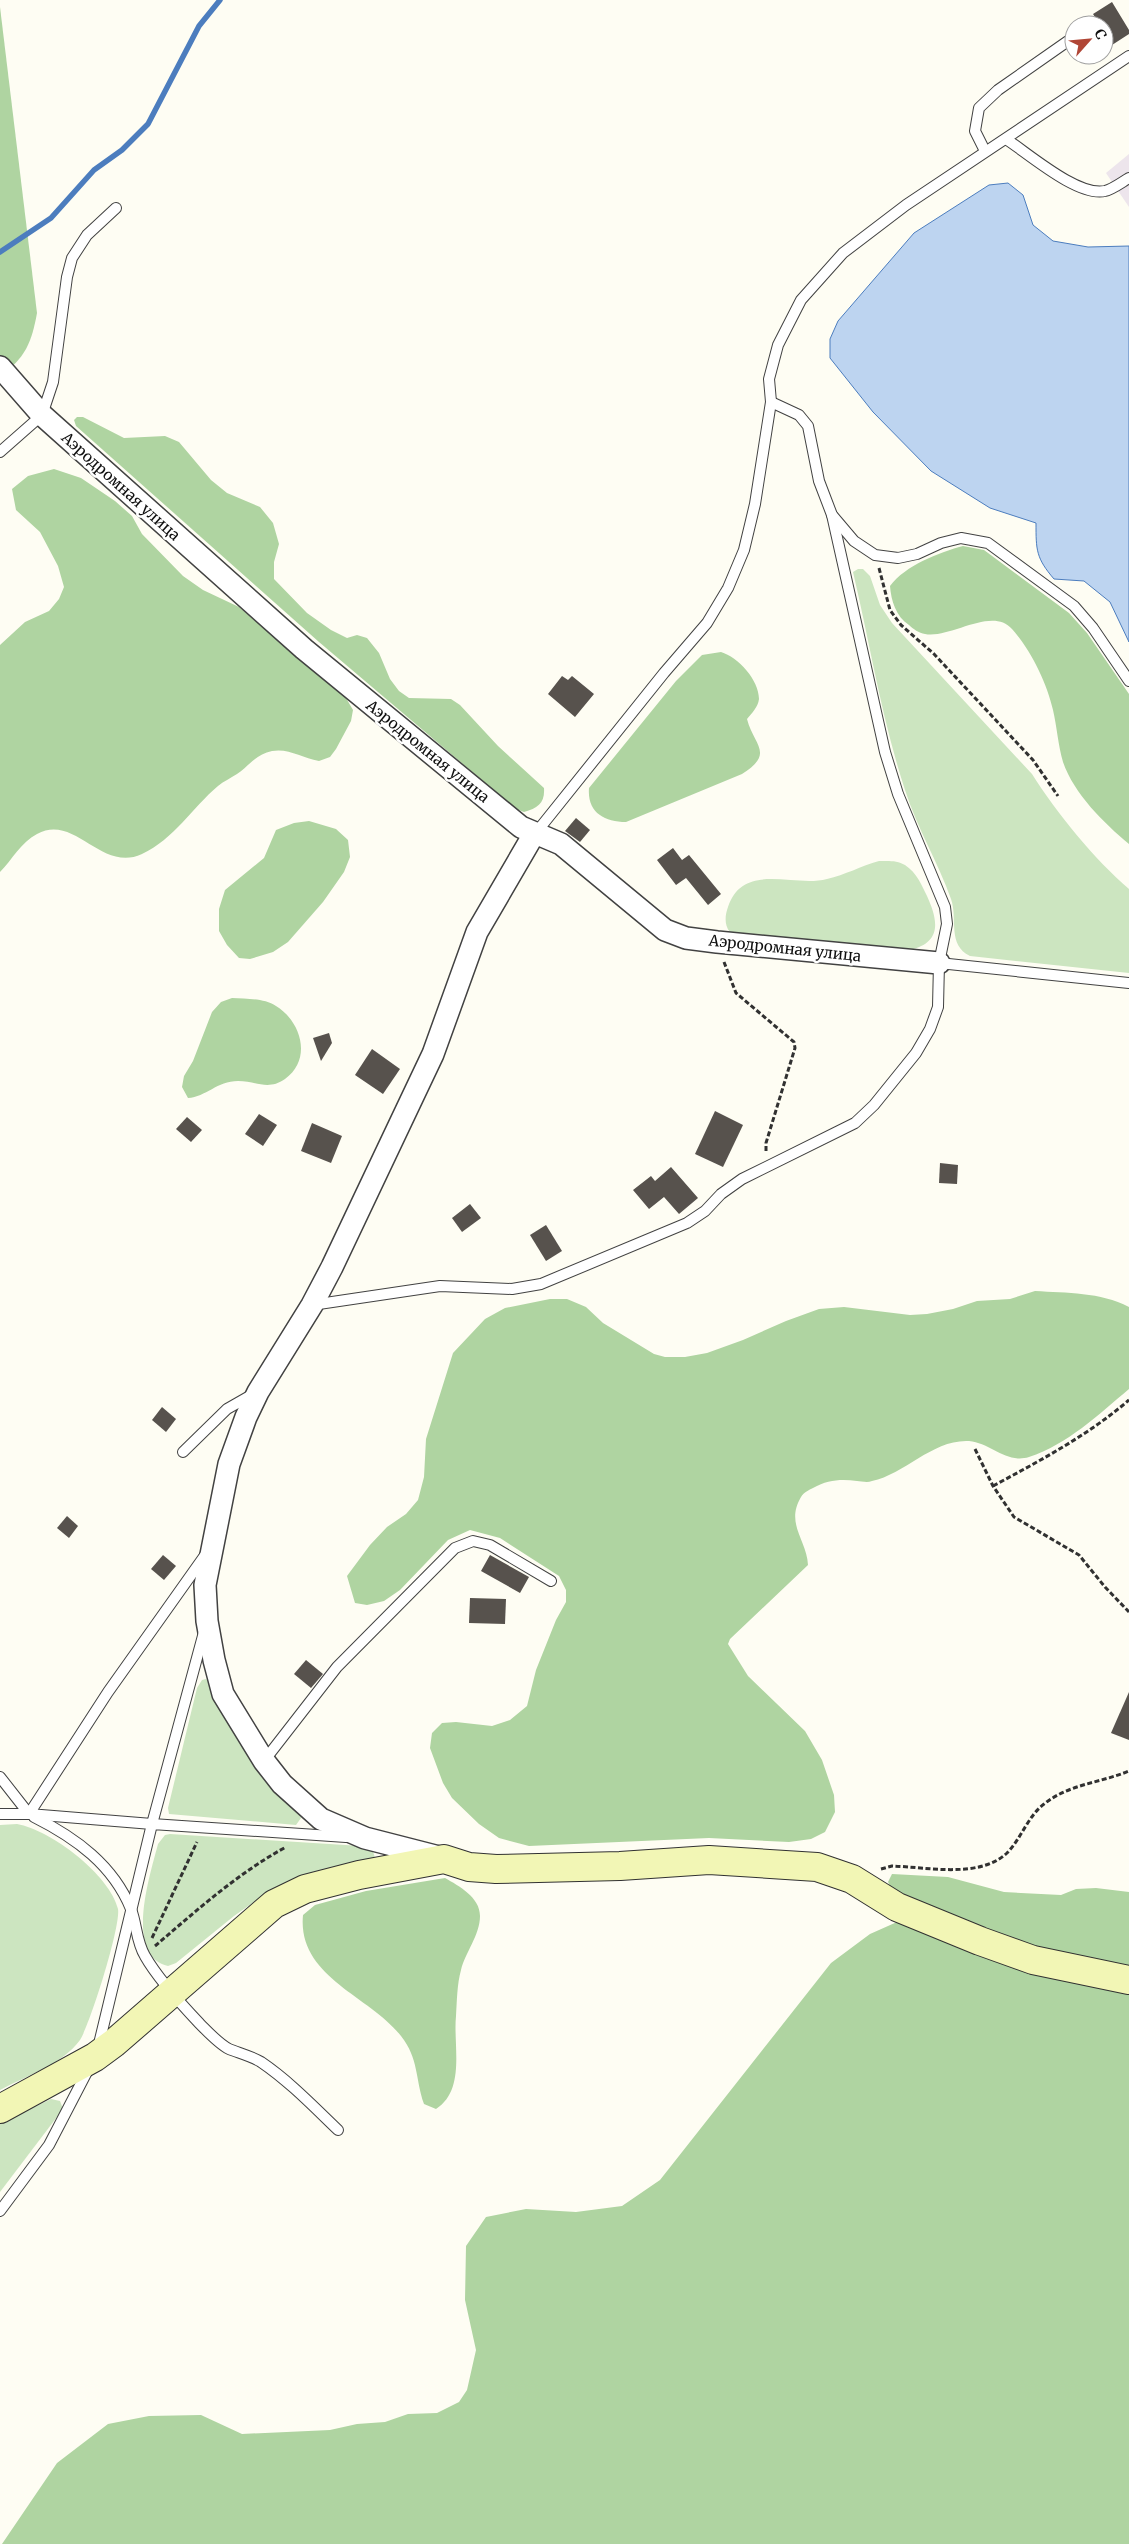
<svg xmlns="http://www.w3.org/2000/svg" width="1129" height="2544" viewBox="0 0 1129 2544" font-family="Merriweather,serif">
<rect width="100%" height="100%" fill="#fefdf3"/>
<polygon fill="#ede5ec" points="1129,154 1129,207 1106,173"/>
<g fill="#cce5c0">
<path d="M858 569H863L870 576 880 605 892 623 1032 774C1056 812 1095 860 1129 889V973L970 956C947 945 958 919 951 899 938 862 917 828 905 790 882 720 870 644 853 572Z"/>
<path d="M879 861C888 861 897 860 905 865 917 873 921 884 927 896 937 918 943 941 913 949L730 932C724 925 725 915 728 907 743 861 794 888 827 879 845 875 861 866 879 861Z"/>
<path d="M206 1679 211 1683C234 1739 259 1769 299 1813L301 1818 296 1825 169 1814 168 1808 197 1688 202 1680Z"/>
<path d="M17 1824C51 1830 110 1875 118 1909 121 1926 90 2025 80 2040 63 2064 26 2076 0 2090V1825Z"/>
<path d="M170 1834 361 1846C369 1848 374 1849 375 1859L268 1892 234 1916 176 1963 168 1966C123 1956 151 1872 158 1844L165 1835Z"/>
<polygon points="51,2099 60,2101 63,2109 0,2192 0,2124"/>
</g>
<g fill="#afd4a1">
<path d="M0 7 37 313C32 341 25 360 0 375Z"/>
<path d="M77 417H83L124 438 165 436 179 442 211 480 227 493 260 507 273 523 279 544 274 562V579L307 613 331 630 347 638 357 635 367 638 379 653 390 679 399 691 409 698 451 699 460 705 498 746 544 788C545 803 538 808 524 812L516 809 319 642 76 426 74 420Z"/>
<path d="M54 469 81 478 115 501 132 516 142 534 183 576 203 590 239 607 346 698 353 710 351 721 336 749 330 757 319 761C302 758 289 748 272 751 256 754 249 766 237 774 231 778 224 781 218 786 192 808 174 839 142 854 101 873 75 813 37 834 21 842 12 860 0 872V645L25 622 49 611 59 599 64 587 58 566 40 532 16 510 12 489 28 476Z"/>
<path d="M963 546 984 550 1069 613 1087 633 1129 694V844C1104 823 1074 794 1063 762 1058 745 1057 727 1053 710 1047 683 1031 650 1012 629 992 606 950 639 925 634 919 633 913 629 909 625 896 617 891 600 890 586 906 565 938 553 963 546Z"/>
<path d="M721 652C738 657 759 680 759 699 758 707 752 713 747 719 754 746 775 753 742 774L626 822C604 822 587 812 589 788L676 681 702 655Z"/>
<polygon points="309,821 336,829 348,840 350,857 344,872 323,902 288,942 273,952 250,959 239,958 227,945 219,931 219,909 225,890 264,858 276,830 294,823"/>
<path d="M232 998C246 999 264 998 276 1006 302 1022 312 1060 285 1079 268 1091 256 1081 238 1081 217 1081 206 1097 188 1098L182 1087 184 1076 193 1061 212 1012 221 1002Z"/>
<path d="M1035 1291C1067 1293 1100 1292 1129 1307V1389C1098 1415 1068 1444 1029 1457 1006 1464 991 1443 969 1441 933 1439 905 1474 872 1481 867 1483 861 1481 857 1481 840 1479 828 1480 813 1488 809 1490 804 1492 801 1497 785 1524 807 1540 808 1565L730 1639 728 1644 748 1676 805 1731 822 1760 834 1795 835 1812 825 1832 811 1839 789 1842 709 1838 529 1846 499 1838 479 1824 452 1798 443 1783 430 1748 432 1733 442 1723 456 1722 492 1726 510 1720 527 1706 536 1670 556 1620 566 1602V1590L559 1576 500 1538 470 1530 448 1540 400 1590 384 1601 367 1605 355 1603 347 1576 370 1545 387 1527 406 1514 418 1500 424 1477 426 1439 453 1353 485 1319 505 1308 550 1299H567L586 1307 603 1323 654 1354 665 1357H685L707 1353 743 1340 786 1321 819 1309 844 1307 910 1315 927 1314 953 1309 977 1301 1010 1299Z"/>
<polygon points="892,1874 948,1877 1004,1892 1061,1895 1076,1889 1096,1888 1129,1892 1129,1967 1033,1946 902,1897 891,1888 888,1882"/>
<path d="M445 1878C459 1886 480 1897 480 1916 480 1935 465 1953 461 1970 457 1984 457 2001 456 2016 453 2045 466 2090 436 2109L424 2104C415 2078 419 2059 401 2036 370 1996 297 1977 303 1915L315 1905 366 1891Z"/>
<path d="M897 1922C975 1952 1046 1981 1129 1994V2544H2L57 2463 108 2424 149 2416 201 2415 242 2434 330 2430 357 2424 385 2422 408 2414 437 2413 459 2402 467 2390 476 2350 465 2300 466 2246 486 2217 526 2209 576 2212 622 2206 660 2180 831 1963 870 1934Z"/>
</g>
<path fill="#bdd4f0" stroke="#4c7dbe" d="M1008 183 1023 195 1033 225 1053 241 1088 247 1129 246V642L1110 602 1084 581 1054 579C1036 558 1036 550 1036 523L990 508 931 471 873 412 830 358V339L838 321 914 233 989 185Z"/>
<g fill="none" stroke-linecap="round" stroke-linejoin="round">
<polyline stroke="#4c7dbe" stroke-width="5.5" points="0,252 51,218 94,170 122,150 148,124 199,26 220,0"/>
</g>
<g fill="#57524d">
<polygon points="1112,2 1129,30 1129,34 1112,45 1104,32 1104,25 1100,25 1093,14"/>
<polygon points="562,676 568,680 572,676 594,694 575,717 548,694"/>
<polygon points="576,818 590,830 580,842 565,831"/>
<polygon points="673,848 682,860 689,855 721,894 708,905 686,878 676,885 657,860"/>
<polygon points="329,1033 332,1043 321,1061 313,1038"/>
<polygon points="372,1049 400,1069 383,1094 355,1075"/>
<polygon points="715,1111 743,1125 723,1167 695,1154"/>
<polygon points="259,1114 277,1125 263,1146 245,1134"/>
<polygon points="187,1117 202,1130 191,1142 176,1129"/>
<polygon points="312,1123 342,1136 331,1163 301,1151"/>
<polygon points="940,1163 958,1165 957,1184 939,1183"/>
<polygon points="671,1167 698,1198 679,1214 664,1197 649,1209 633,1190 651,1176 655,1181"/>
<polygon points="470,1204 481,1218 462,1232 452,1218"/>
<polygon points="546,1225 562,1251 546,1261 530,1235"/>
<polygon points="162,1407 176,1419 166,1432 152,1420"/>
<polygon points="67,1516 78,1526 69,1538 57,1528"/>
<polygon points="163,1555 176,1566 164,1580 151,1569"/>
<polygon points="490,1555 529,1577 520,1593 481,1571"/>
<polygon points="470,1598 506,1599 505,1624 469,1623"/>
<polygon points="306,1660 323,1674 311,1688 294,1674"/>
<polygon points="1129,1692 1129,1740 1111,1733"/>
</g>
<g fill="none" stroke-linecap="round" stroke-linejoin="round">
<g stroke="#424242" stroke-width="12">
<g id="lane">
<path d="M1006 139C1029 154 1078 197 1105 191 1113 189 1122 182 1129 178"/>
<polyline points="985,151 975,131 979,108 998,90 1068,41"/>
<polyline points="771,402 799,415 808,426 819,481 832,515 854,541 875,555 898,558 917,554 941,543 961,538 988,543 1074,606 1093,628 1129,681"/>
<polyline points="0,452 42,415 53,382 67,277 72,258 87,235 116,208"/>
<polyline points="535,834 664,673 707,623 728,588 744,550 755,504 771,402 769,379 778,345 801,300 843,253 906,205 1129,56"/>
<polyline points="939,963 1129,983"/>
<polyline points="312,1305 440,1286 512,1289 541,1284 687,1223 705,1211 721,1194 742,1179 855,1123 874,1105 916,1053 930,1029 938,1007 939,963 947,924 945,907 898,794 885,752 832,515"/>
<polyline points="183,1452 227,1409 255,1393"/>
<polyline points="204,1632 152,1824 29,1814 108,1692 206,1554"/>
<polyline points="264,1761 337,1667 455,1548 473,1541 490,1545 551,1581"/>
<polyline points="0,1777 29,1814 0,1814"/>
<path d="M34 1817C76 1838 113 1865 131 1909 137 1925 136 1941 145 1956 158 1979 182 2005 200 2024 208 2032 219 2044 229 2049 239 2053 251 2056 261 2062 289 2081 313 2106 338 2130"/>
<polyline points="98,2048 152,1824 346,1837"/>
<polyline points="0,2211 49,2145 89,2068"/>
</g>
</g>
<g stroke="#424242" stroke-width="24">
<g id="street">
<polyline points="0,367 42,415 304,649 521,827 561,844 665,930 686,938 717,942 939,963"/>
<polyline points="443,1858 365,1838 321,1819 282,1784 264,1761 223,1694 214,1660 207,1621 205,1585 229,1464 246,1417 258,1392 312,1305 332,1267 433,1054 477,932 534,834"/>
</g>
</g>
<g stroke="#313131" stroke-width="30">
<polyline id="secondary" points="0,2109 95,2057 114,2043 274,1904 305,1889 359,1875 444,1859 469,1867 496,1869 620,1866 709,1860 817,1867 852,1879 897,1907 980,1941 1033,1960 1129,1980"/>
</g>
<g stroke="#313131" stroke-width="3" stroke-dasharray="5 2.5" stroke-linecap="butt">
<polyline points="879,568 890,610 901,625 934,654 1033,760 1058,796"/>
<polyline points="724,962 736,993 794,1042 795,1048 766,1143 766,1152"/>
<polyline points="975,1449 993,1486 1014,1517 1079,1555 1105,1587 1129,1612"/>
<path d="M993 1486C1041 1460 1087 1436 1129 1400"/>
<path d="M881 1869 892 1866C927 1867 979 1879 1007 1853 1021 1839 1028 1816 1044 1804 1069 1784 1100 1783 1129 1771"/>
<polyline points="152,1938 197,1842"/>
<path d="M155 1946C196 1911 238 1873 286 1847"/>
</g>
<use href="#lane" stroke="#fff" stroke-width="10"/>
<use href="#street" stroke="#fff" stroke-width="21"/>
<use href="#secondary" stroke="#f2f6b5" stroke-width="28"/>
</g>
<g text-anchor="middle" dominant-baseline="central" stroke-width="5" stroke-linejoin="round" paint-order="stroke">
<g font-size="15" fill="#0f0f0f" stroke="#fff">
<text transform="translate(121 486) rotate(42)">Аэродромная улица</text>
<text transform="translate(428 751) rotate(39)">Аэродромная улица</text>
<text transform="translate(785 948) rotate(6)">Аэродромная улица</text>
</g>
</g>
<g transform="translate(1089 40) rotate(63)"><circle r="24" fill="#ffffff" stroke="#9f9f9f"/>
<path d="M0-4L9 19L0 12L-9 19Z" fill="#b04636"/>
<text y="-8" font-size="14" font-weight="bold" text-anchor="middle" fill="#0f0f0f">С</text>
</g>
</svg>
